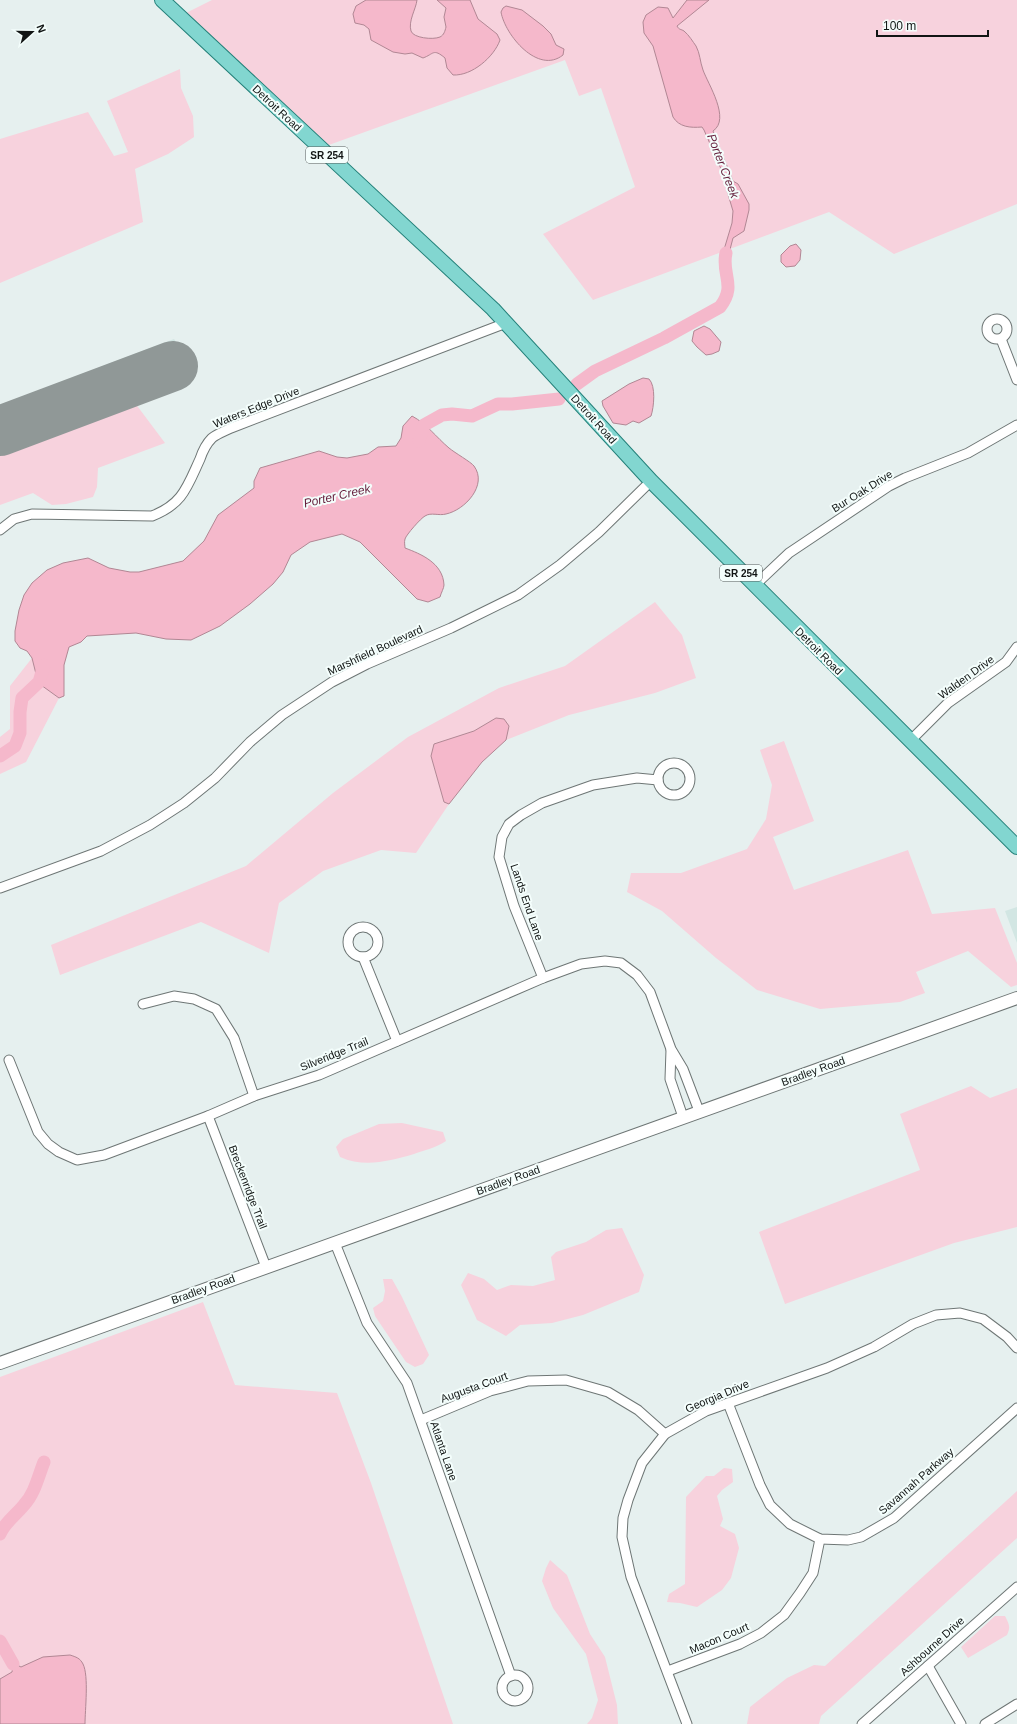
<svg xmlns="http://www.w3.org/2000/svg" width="1017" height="1724" viewBox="0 0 1017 1724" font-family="Arial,sans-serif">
<rect width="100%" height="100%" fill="#e6f0ef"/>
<g fill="#d2e6e3">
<polygon points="174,339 196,371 0,448 0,405"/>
<polygon points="1017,907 1017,943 1005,911"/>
</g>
<g fill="#f7d2dd">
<polygon points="212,0 1017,0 1017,204 894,254 829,212 593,300 543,234 635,187 601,88 579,96 565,60 326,146 184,14"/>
<polygon points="180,69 181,88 193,116 194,137 168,154 135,169 143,222 0,283 0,139 88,112 114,156 128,152 107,101"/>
<polygon points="135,403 165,443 98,468 97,487 93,497 66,504 52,505 33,493 0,505 0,454"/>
<polygon points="655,602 682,635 696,678 655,693 569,715 506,740 509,726 496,718 474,731 434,744 431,756 444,802 449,804 416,853 381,850 323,871 279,903 269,953 201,922 60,975 51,945 246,866 333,793 408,737 499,688 565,666"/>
<path d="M32 658C38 682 39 684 59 698L26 762 0 774V737L10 729V686Z"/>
<polygon points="784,741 814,821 773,837 794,890 908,850 932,914 995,908 1017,963 1017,985 1011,987 968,951 916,972 925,993 900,1002 820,1009 757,990 716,958 662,911 627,892 631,873 681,873 747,849 766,819 772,785 760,750"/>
<polygon points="971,1086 990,1098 1017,1088 1017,1227 954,1243 785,1304 759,1232 920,1170 900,1114"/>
<path d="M402 1123 443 1132 446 1141C435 1148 425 1150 414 1154 389 1161 365 1168 340 1157L336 1147 343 1139 379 1124Z"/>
<polygon points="622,1228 644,1275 639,1292 583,1315 552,1323 520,1325 506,1336 477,1320 461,1285 468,1273 484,1279 497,1290 511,1285 533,1286 555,1280 551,1257 556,1252 586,1242 606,1230"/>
<polygon points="383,1279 392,1279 402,1297 429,1355 423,1364 415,1367 406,1362 375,1316 373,1308 383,1301 385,1291"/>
<polygon points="203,1302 235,1385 337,1393 371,1483 453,1724 0,1724 0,1377"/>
<polygon points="724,1468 732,1469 733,1482 722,1490 717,1496 723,1519 720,1526 735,1534 739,1548 731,1578 722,1590 697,1607 680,1603 667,1602 669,1594 685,1584 686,1497 706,1476 714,1476"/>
<polygon points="1017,1491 1017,1538 821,1716 819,1724 747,1724 750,1707 787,1678 814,1665 825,1666"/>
<polygon points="550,1560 567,1575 590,1634 605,1657 617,1705 618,1724 587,1724 592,1718 598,1700 586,1654 553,1608 542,1581 546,1568"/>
<path d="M995 1616H1005C1009 1624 1011 1627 1007 1635L968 1658 961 1647Z"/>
</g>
<g fill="#f5b8cb" stroke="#b18794">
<path d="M366 0H417C416 9 408 21 411 31 413 38 433 40 440 37 444 35 445 31 446 27L444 17 446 8 437 0H470L478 19 497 34 500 40C494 57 472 76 453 75L447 68 445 58C433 48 434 54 423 58L412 53 405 54 393 52 371 40 369 29 364 25 355 23 353 14 356 6Z"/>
<path d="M687 0H709L677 26C679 30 681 29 684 31 689 35 693 42 696 46 700 53 700 62 703 70 708 84 731 119 713 131L733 181 738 184 749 204V210L744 231 733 238 727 261 728 270 721 269 720 263 732 223 733 211 727 191 728 185 704 130 702 127C690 128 679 127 673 117L653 46 644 33 643 22 646 15 658 7 668 8 673 18Z"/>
<path d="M506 6 522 10 543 26 551 34 556 45 564 49 563 55C538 75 505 35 501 12L503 8Z"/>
<polygon points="796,244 801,250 800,260 795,266 786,267 781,262 781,255 790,246"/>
<polygon points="704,326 710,329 721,342 719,351 712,354 706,355 697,347 692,341 694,331"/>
<path d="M643 378 649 379C656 386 654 407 651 416L639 423 633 421 626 425 613 423 603 406 602 401 629 384Z"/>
<path d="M412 416C427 424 436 437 449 448 455 453 471 462 474 466 488 485 465 510 446 514 439 516 431 512 425 516 421 518 406 535 405 539 404 542 405 546 405 548 421 554 443 563 444 585 444 588 441 593 440 597L428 602 417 599 360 542 342 534 310 542 291 555 283 572 273 584 250 604 220 626 191 640 166 639 136 633 87 636 81 642 69 647 64 665V696L59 698 41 685 37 678 32 658 27 651 20 648 15 641V631L19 610 24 595 32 583 47 570 63 563 88 558 109 568 130 572H139L183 561 204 541 218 515 254 488V481L260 468 319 451 337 457 347 458 368 454 378 447 396 446 401 438 403 426Z"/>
<polygon points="496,718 504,719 509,726 506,740 482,762 449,804 444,802 431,756 434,744 474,731"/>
<path d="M70 1655C76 1657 80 1658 83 1664 89 1676 85 1710 85 1724H0V1679L12 1672 13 1667 17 1665 21 1667 43 1657Z"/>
</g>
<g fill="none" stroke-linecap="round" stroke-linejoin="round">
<g stroke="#f5b8cb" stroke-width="13">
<path d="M577 384 595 371 664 338 720 307C737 285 721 275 726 253"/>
<polyline points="419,441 424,425 442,415 452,414 472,416 498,404 512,404 559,399"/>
<polyline points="0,756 15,746 20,733 20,712 22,698 39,682 44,665"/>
<path d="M0 1534C5 1522 16 1515 24 1505 35 1493 38 1477 44 1462"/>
<polyline points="0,1641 13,1664"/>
</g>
<polyline stroke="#909897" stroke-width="50" points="0,431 173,366"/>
<g stroke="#6e7675" stroke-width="11">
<g id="street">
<circle cx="997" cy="329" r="10"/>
<polyline points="1001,339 1017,380"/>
<path d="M0 530 14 519 32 514 152 516C183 504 187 487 200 459 202 453 207 443 212 438 217 434 225 431 231 428L506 323"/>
<polyline points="754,586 789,553 889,486 905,478 968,453 1017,425"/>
<polyline points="910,741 948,703 1006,662 1017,647"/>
<circle cx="674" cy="779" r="16"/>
<polyline points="0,888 101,851 150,825 184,803 215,778 250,742 282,715 332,682 367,664 451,628 518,595 560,565 599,532 651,481"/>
<circle cx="363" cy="942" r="15"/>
<polyline points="363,957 397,1041"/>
<polyline points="543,978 514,906 499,857 502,837 509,824 521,815 542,803 593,785 637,778 658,780"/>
<polyline points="143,1004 174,996 194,999 216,1009 234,1038 254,1096"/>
<polyline points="671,1050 670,1079 683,1117"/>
<polyline points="9,1060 38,1132 48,1144 59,1152 77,1160 104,1155 208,1116 254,1096 319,1075 543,978 581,964 605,961 621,963 637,975 650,992 671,1049 683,1069 699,1111"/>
<polyline points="208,1116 266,1267"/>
<polyline points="335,1243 367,1323 407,1383 511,1676"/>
<polyline points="728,1403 760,1485 770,1505 790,1524 820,1539 848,1540 861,1537 894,1518 1017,1408"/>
<polyline points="421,1420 490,1391 528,1381 566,1380 608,1392 638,1410 665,1434"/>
<polyline points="928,1666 961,1724"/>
<polyline points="668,1671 740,1644 761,1633 784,1615 800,1593 813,1573 820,1539"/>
<circle cx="515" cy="1688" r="13"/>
<polyline points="687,1724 631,1577 622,1537 623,1518 628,1500 642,1463 665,1434 706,1411 827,1368 874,1347 913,1324 936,1315 960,1313 983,1319 1007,1337 1017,1348"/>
<polyline points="862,1724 1017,1587"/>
<polyline points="985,1724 1017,1704"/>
</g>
</g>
<g stroke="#6e7675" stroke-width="14">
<polyline id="secondary" points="0,1363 1017,998"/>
</g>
<g stroke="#24817a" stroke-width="16">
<polyline id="primary" points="162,0 493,309 651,481 1017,847"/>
</g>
<use href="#street" stroke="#fff" stroke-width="9"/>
<use href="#secondary" stroke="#fff" stroke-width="12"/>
<use href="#primary" stroke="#82d6d0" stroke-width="14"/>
</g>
<g text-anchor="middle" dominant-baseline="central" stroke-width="4" stroke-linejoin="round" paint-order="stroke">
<g fill="#f4fefc" stroke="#555b5a" stroke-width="1">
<rect x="306" y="147" width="42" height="16" rx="3"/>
<rect x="720" y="565" width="42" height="16" rx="3"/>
</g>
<g font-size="10" font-weight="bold" fill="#111514">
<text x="327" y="155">SR 254</text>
<text x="741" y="573">SR 254</text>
</g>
<g font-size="11" fill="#111514" stroke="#f4fefc">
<text transform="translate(277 108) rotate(43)">Detroit Road</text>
<text transform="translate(256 407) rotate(-22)">Waters Edge Drive</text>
<text transform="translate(594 419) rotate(48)">Detroit Road</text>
<text transform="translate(862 491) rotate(-32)">Bur Oak Drive</text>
<text transform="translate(375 650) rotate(-25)">Marshfield Boulevard</text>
<text transform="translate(819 651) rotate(45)">Detroit Road</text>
<text transform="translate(966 677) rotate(-36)">Walden Drive</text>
<text transform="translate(527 902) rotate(71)">Lands End Lane</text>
<text transform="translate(334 1054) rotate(-22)">Silveridge Trail</text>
<text transform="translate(813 1071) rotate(-20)">Bradley Road</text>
<text transform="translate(508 1180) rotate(-20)">Bradley Road</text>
<text transform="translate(248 1187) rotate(69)">Breckenridge Trail</text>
<text transform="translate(203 1289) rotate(-20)">Bradley Road</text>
<text transform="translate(474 1387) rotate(-20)">Augusta Court</text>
<text transform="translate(717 1396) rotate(-23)">Georgia Drive</text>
<text transform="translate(444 1451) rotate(71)">Atlanta Lane</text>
<text transform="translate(916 1481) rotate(-41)">Savannah Parkway</text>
<text transform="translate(719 1638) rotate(-23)">Macon Court</text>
<text transform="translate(932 1646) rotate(-42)">Ashbourne Drive</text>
</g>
<g font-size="12" font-style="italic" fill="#641e3b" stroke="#f4fefc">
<text transform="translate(723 166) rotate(69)">Porter Creek</text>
<text transform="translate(337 496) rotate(-13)">Porter Creek</text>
</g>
</g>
<g transform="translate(32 32) rotate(69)" stroke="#f4fefc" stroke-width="3" paint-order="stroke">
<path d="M0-3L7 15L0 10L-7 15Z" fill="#111514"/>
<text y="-6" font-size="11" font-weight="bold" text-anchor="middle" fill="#111514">N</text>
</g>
<path d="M877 30v6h111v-6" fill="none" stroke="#111514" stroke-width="2"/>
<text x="883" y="30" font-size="12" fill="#111514" stroke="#f4fefc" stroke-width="3" paint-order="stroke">100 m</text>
</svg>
